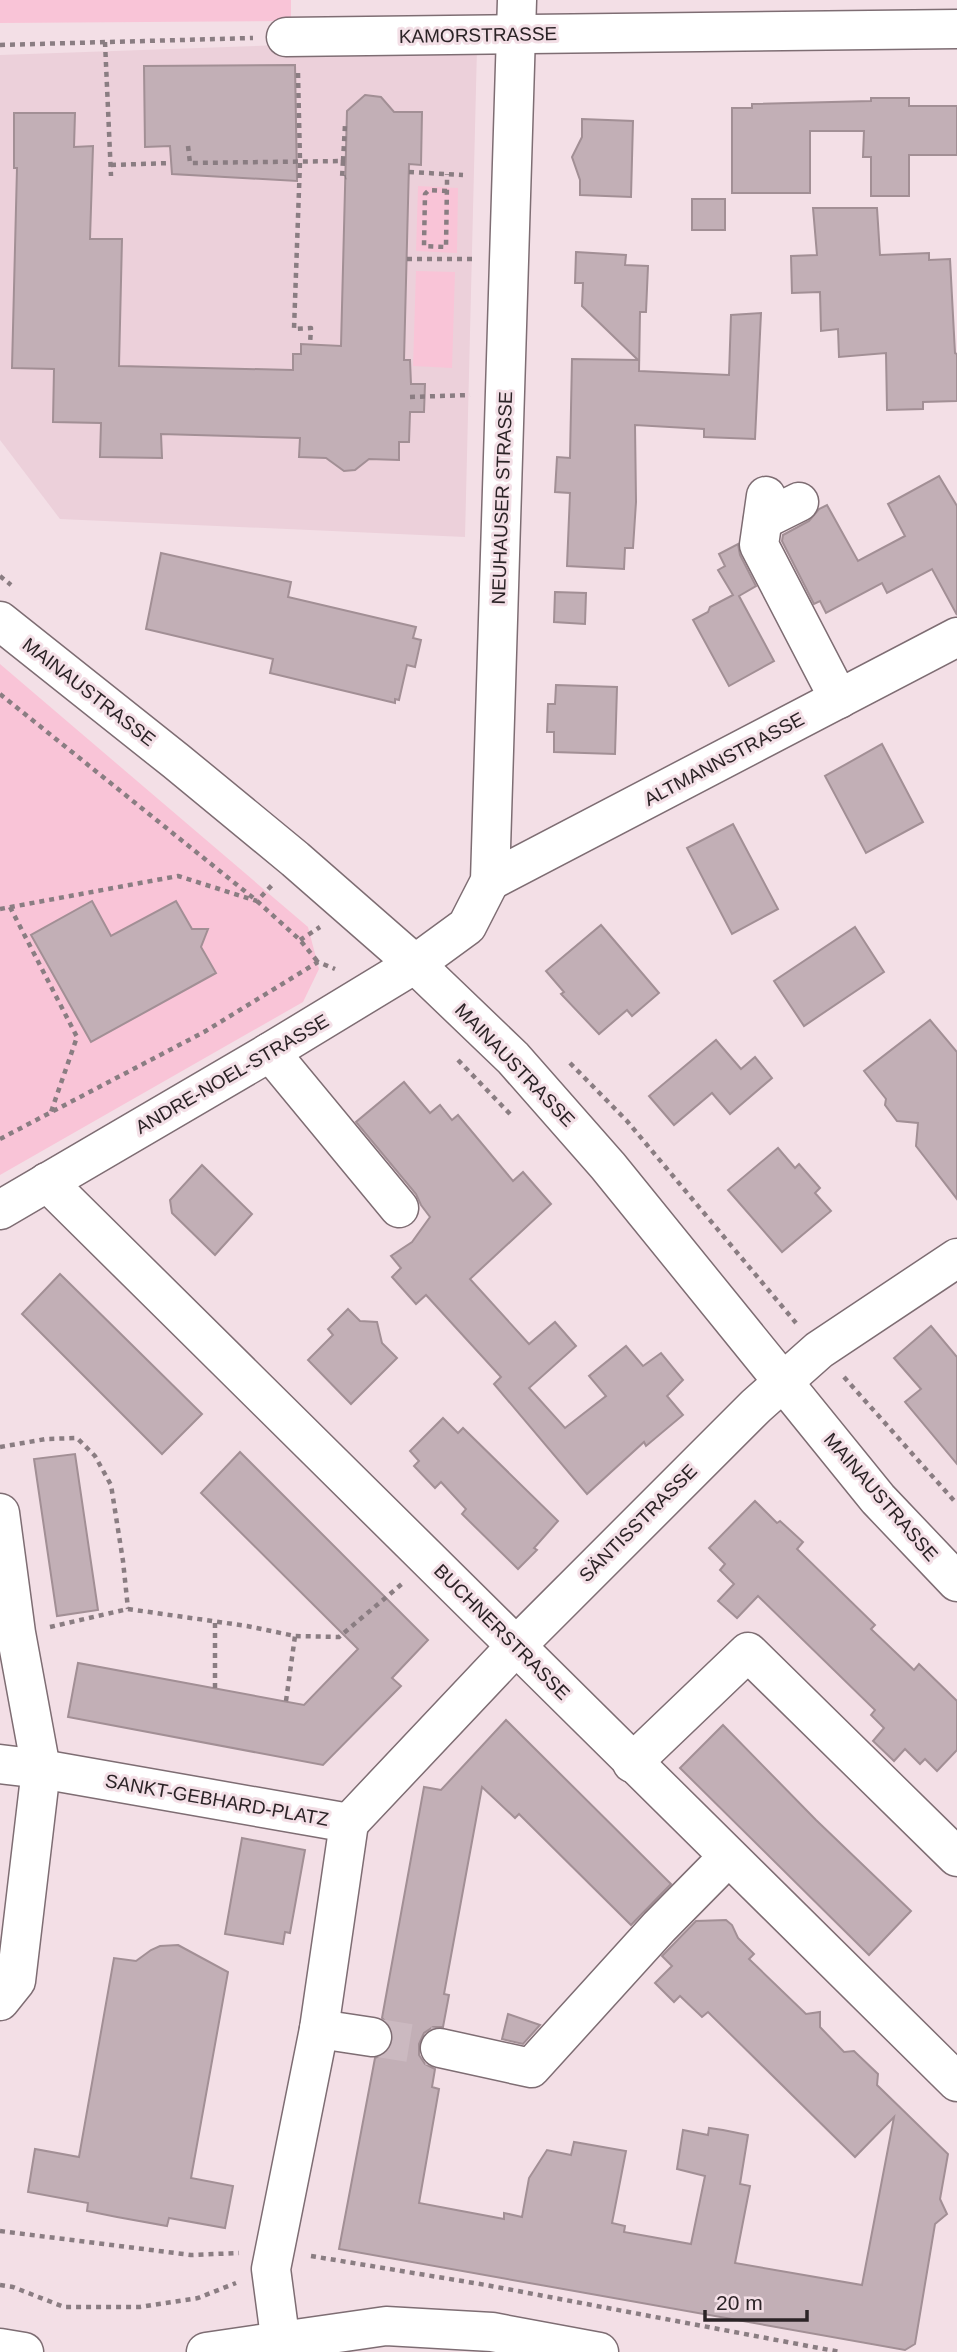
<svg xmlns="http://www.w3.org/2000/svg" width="957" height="2352" viewBox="0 0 957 2352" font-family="Arial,sans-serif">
<rect width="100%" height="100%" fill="#f3dfe6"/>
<polygon fill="#ecd0da" points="310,44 477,47 465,537 60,519 0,440 0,55"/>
<g fill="#f9c4d7">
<polygon points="0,0 291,0 291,21 0,23"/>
<polygon points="418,186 458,188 457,253 416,251"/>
<polygon points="416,271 455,272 452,368 413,366"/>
<polygon points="0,664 308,927 319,969 303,1002 0,1175"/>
</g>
<g fill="#c2afb6" stroke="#a28f95" stroke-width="2">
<polygon points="295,65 297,181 172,174 170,146 145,147 144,66"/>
<polygon points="365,95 381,97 394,112 422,112 421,165 409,164 404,360 410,360 411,384 425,384 424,412 410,412 409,442 399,442 399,460 369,459 355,470 344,471 326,458 299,457 300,438 161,434 162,458 100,457 101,423 53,422 54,369 12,368 17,168 14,168 14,113 75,113 74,147 93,146 90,239 122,239 119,366 293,370 293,354 301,354 301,344 341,346 347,111"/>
<polygon points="871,98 909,98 909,106 957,106 957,155 909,155 909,196 871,196 871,157 863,157 864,131 810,131 810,193 732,193 732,108 752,108 752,104 871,101"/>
<polygon points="582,119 633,121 631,197 580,195 580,180 572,157 582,137"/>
<rect x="692" y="199" width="33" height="31"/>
<polygon points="813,208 877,208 880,255 929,253 929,260 950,259 955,353 957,354 957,401 923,402 923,409 887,410 886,353 839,357 838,329 821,331 820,292 792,293 791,256 817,255"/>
<polygon points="576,252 626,255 625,265 648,266 646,312 640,312 639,371 729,375 731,315 761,313 755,439 704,437 704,429 635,425 636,502 633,548 625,548 624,569 567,566 570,493 555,492 557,457 570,458 572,359 638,360 582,306 583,283 575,283"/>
<polygon points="939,476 957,506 957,615 932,569 887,593 882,583 826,613 820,601 814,604 782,541 783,535 809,521 819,509 827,505 858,561 905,536 888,504"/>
<polygon points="738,544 740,555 756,586 739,596 774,661 729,686 693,620 708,612 710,607 733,595 718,570 725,566 719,554"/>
<polygon points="161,553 291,582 288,597 416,627 413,638 421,640 415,667 407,665 399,700 395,699 395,703 270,673 273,659 146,629"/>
<polygon points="555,592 586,593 585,624 554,622"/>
<polygon points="556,685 617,687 615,754 554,752 554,732 547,732 548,704 555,704"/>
<polygon points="882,744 923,822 866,853 825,776"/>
<polygon points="733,824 778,909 732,934 687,848"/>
<polygon points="92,901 111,936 176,901 192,929 208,929 201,947 216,973 91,1042 31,935"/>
<polygon points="601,925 659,993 632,1016 627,1010 599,1034 561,994 564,992 546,971"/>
<polygon points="855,927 884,972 804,1026 774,981"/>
<polygon points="930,1020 957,1052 957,1199 916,1146 918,1123 897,1121 885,1105 886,1099 864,1071"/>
<polygon points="716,1040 741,1069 755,1057 772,1078 730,1114 712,1093 674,1125 649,1096"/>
<polygon points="404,1082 430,1113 440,1105 452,1120 458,1115 513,1181 523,1172 551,1204 470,1279 529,1344 555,1322 576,1346 529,1388 565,1428 606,1396 589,1376 626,1346 643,1366 661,1353 683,1380 667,1396 683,1415 646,1446 644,1442 587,1494 494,1384 501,1377 426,1295 416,1304 392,1277 401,1268 391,1256 412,1242 430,1217 421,1205 416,1194 356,1122"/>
<polygon points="778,1148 795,1168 799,1164 820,1188 815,1193 831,1211 782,1252 728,1190"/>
<polygon points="202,1165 252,1214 215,1255 172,1213 170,1200"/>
<polygon points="60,1274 202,1414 162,1454 22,1314"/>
<polygon points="348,1309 360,1321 377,1322 382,1343 397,1358 351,1404 308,1360 333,1335 328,1329"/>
<polygon points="931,1326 957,1357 957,1464 905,1402 921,1389 894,1358"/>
<polygon points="443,1418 458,1433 463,1428 558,1521 534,1548 537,1550 518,1569 462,1514 466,1509 441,1482 435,1488 414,1466 419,1461 410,1451"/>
<polygon points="240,1452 428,1640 392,1678 401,1686 323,1765 68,1717 78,1663 304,1705 358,1649 201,1493"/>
<polygon points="75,1454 98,1610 57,1616 34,1459"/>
<polygon points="755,1501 777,1523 780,1521 803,1542 797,1549 875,1625 871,1629 914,1670 919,1664 957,1701 957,1750 937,1771 925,1759 920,1764 905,1749 894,1761 873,1741 884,1728 871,1715 875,1710 758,1596 737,1618 718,1601 734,1584 720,1570 725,1564 709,1548"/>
<polygon points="506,1720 671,1884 631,1925 519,1814 515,1818 482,1787 444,1994 449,1995 443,2027 433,2027 424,2033 419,2044 419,2055 425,2064 435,2069 432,2087 439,2089 419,2203 504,2219 504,2213 522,2217 529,2178 547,2150 571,2155 574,2142 626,2151 612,2223 625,2226 624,2232 691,2244 705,2176 677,2169 683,2130 708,2135 709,2128 723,2130 748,2135 740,2184 750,2186 735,2263 862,2285 894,2117 855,2157 708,2012 702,2017 680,1996 674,2002 655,1983 672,1966 662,1956 696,1921 726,1920 732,1925 738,1938 754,1954 749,1959 806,2014 820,2012 820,2027 844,2052 854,2051 878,2074 877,2085 948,2154 940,2199 947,2214 935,2224 915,2344 905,2350 339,2249 375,2058 389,2051 393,2041 392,2028 382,2018 424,1787 441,1790"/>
<polygon points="723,1725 816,1820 911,1911 869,1955 680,1768"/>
<polygon points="242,1838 305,1850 290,1933 285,1932 283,1944 225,1934"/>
<polygon points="178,1945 228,1972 191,2178 233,2186 225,2228 169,2218 167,2226 117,2217 87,2211 88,2203 28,2192 35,2149 79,2157 114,1958 136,1961 151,1950 160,1946"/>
<polygon points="508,2014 540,2025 523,2044 502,2039"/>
</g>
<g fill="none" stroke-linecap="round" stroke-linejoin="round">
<polyline stroke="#cbb9c0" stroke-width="38" stroke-dasharray="38 19" stroke-linecap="butt" points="372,2037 440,2048"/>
<g stroke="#7e6d73" stroke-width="41">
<g id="minor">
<polyline points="286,37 957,29"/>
<polyline points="766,496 759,545 839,699"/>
<polyline points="763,520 799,502"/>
<polyline points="490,881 957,637"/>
<polyline points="270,1052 399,1208"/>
<polyline points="47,1182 957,2082"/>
<polyline points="0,1210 270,1052 415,964 467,926 490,881 517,0"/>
<polyline points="0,1513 16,1633 41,1769 16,1981 0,2001"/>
<polyline points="632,1763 748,1652 957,1857"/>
<polyline points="0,1764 41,1769 349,1823"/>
<polyline points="349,1823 516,1646 756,1406 819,1350 957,1258"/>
<polyline points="319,2029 372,2037"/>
<polyline points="440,2048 531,2068 659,1927 728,1857"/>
<polyline points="282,2352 271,2269 319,2029 349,1823"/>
</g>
</g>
<g stroke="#7e6d73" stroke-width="41">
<g id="major">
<polyline points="0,621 176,761 295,859 415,964 513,1058 608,1166 878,1499 957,1582"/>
<polyline points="0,2348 24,2352"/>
<polyline points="206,2352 386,2326 492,2332 599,2352"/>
</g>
</g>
<g stroke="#8a7d82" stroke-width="4.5" stroke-dasharray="5 5" stroke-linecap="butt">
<polyline points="105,42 111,176"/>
<polyline points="0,45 253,38"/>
<polyline points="298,73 300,162 294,329 311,328 310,344"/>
<polyline points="188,146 190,163 343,161 345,125 347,125"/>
<polyline points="343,161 342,178 346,177"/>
<polyline points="111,165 171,163"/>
<polyline points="409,172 463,175"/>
<polyline points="447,191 429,190 425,194 424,246 446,247 447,183 447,174"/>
<polyline points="407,259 474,259"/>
<polyline points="410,397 470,395"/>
<polyline points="0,576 11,585"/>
<polyline points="0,694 257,901 300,940 318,962"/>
<polyline points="10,907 77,1037 51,1112"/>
<polyline points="0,909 178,876 257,901 272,885"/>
<polyline points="300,940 320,927"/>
<polyline points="458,1060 510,1114"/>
<polyline points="570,1063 627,1121 796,1323"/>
<polyline points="0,1139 204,1032 318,962 335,969"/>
<polyline points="844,1377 957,1504"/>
<polyline points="0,1447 46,1439 77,1438 95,1456 111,1485 123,1561 128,1609"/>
<polyline points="50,1627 128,1609 247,1626 295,1636 339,1637 403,1583"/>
<polyline points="215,1688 215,1622"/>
<polyline points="286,1701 295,1636"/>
<polyline points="0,2231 191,2255 239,2253"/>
<polyline points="311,2256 486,2285 840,2352"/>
<polyline points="0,2285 13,2287 64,2307 140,2307 198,2298 236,2283"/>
</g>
<use href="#minor" stroke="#fff" stroke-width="38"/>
<use href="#major" stroke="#fff" stroke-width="38"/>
</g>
<g text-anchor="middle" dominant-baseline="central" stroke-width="6" stroke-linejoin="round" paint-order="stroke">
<g font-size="19" fill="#2b2326" stroke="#f3dfe6">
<text transform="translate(478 35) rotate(-1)">KAMORSTRASSE</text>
<text transform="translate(502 498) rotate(-88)">NEUHAUSER STRASSE</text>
<text transform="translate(89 692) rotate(38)">MAINAUSTRASSE</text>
<text transform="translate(724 759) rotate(-28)">ALTMANNSTRASSE</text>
<text transform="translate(515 1065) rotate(46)">MAINAUSTRASSE</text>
<text transform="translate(232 1074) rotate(-30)">ANDRE-NOEL-STRASSE</text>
<text transform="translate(881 1497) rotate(49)">MAINAUSTRASSE</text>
<text transform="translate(638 1523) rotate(-45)">SÄNTISSTRASSE</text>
<text transform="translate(502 1632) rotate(45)">BUCHNERSTRASSE</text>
<text transform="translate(217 1800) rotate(10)">SANKT-GEBHARD-PLATZ</text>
</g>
</g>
<path d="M705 2310v10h102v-10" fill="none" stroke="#2b2326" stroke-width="3.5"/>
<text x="716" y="2310" font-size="21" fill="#2b2326" stroke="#f3dfe6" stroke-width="5" paint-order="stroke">20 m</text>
</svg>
